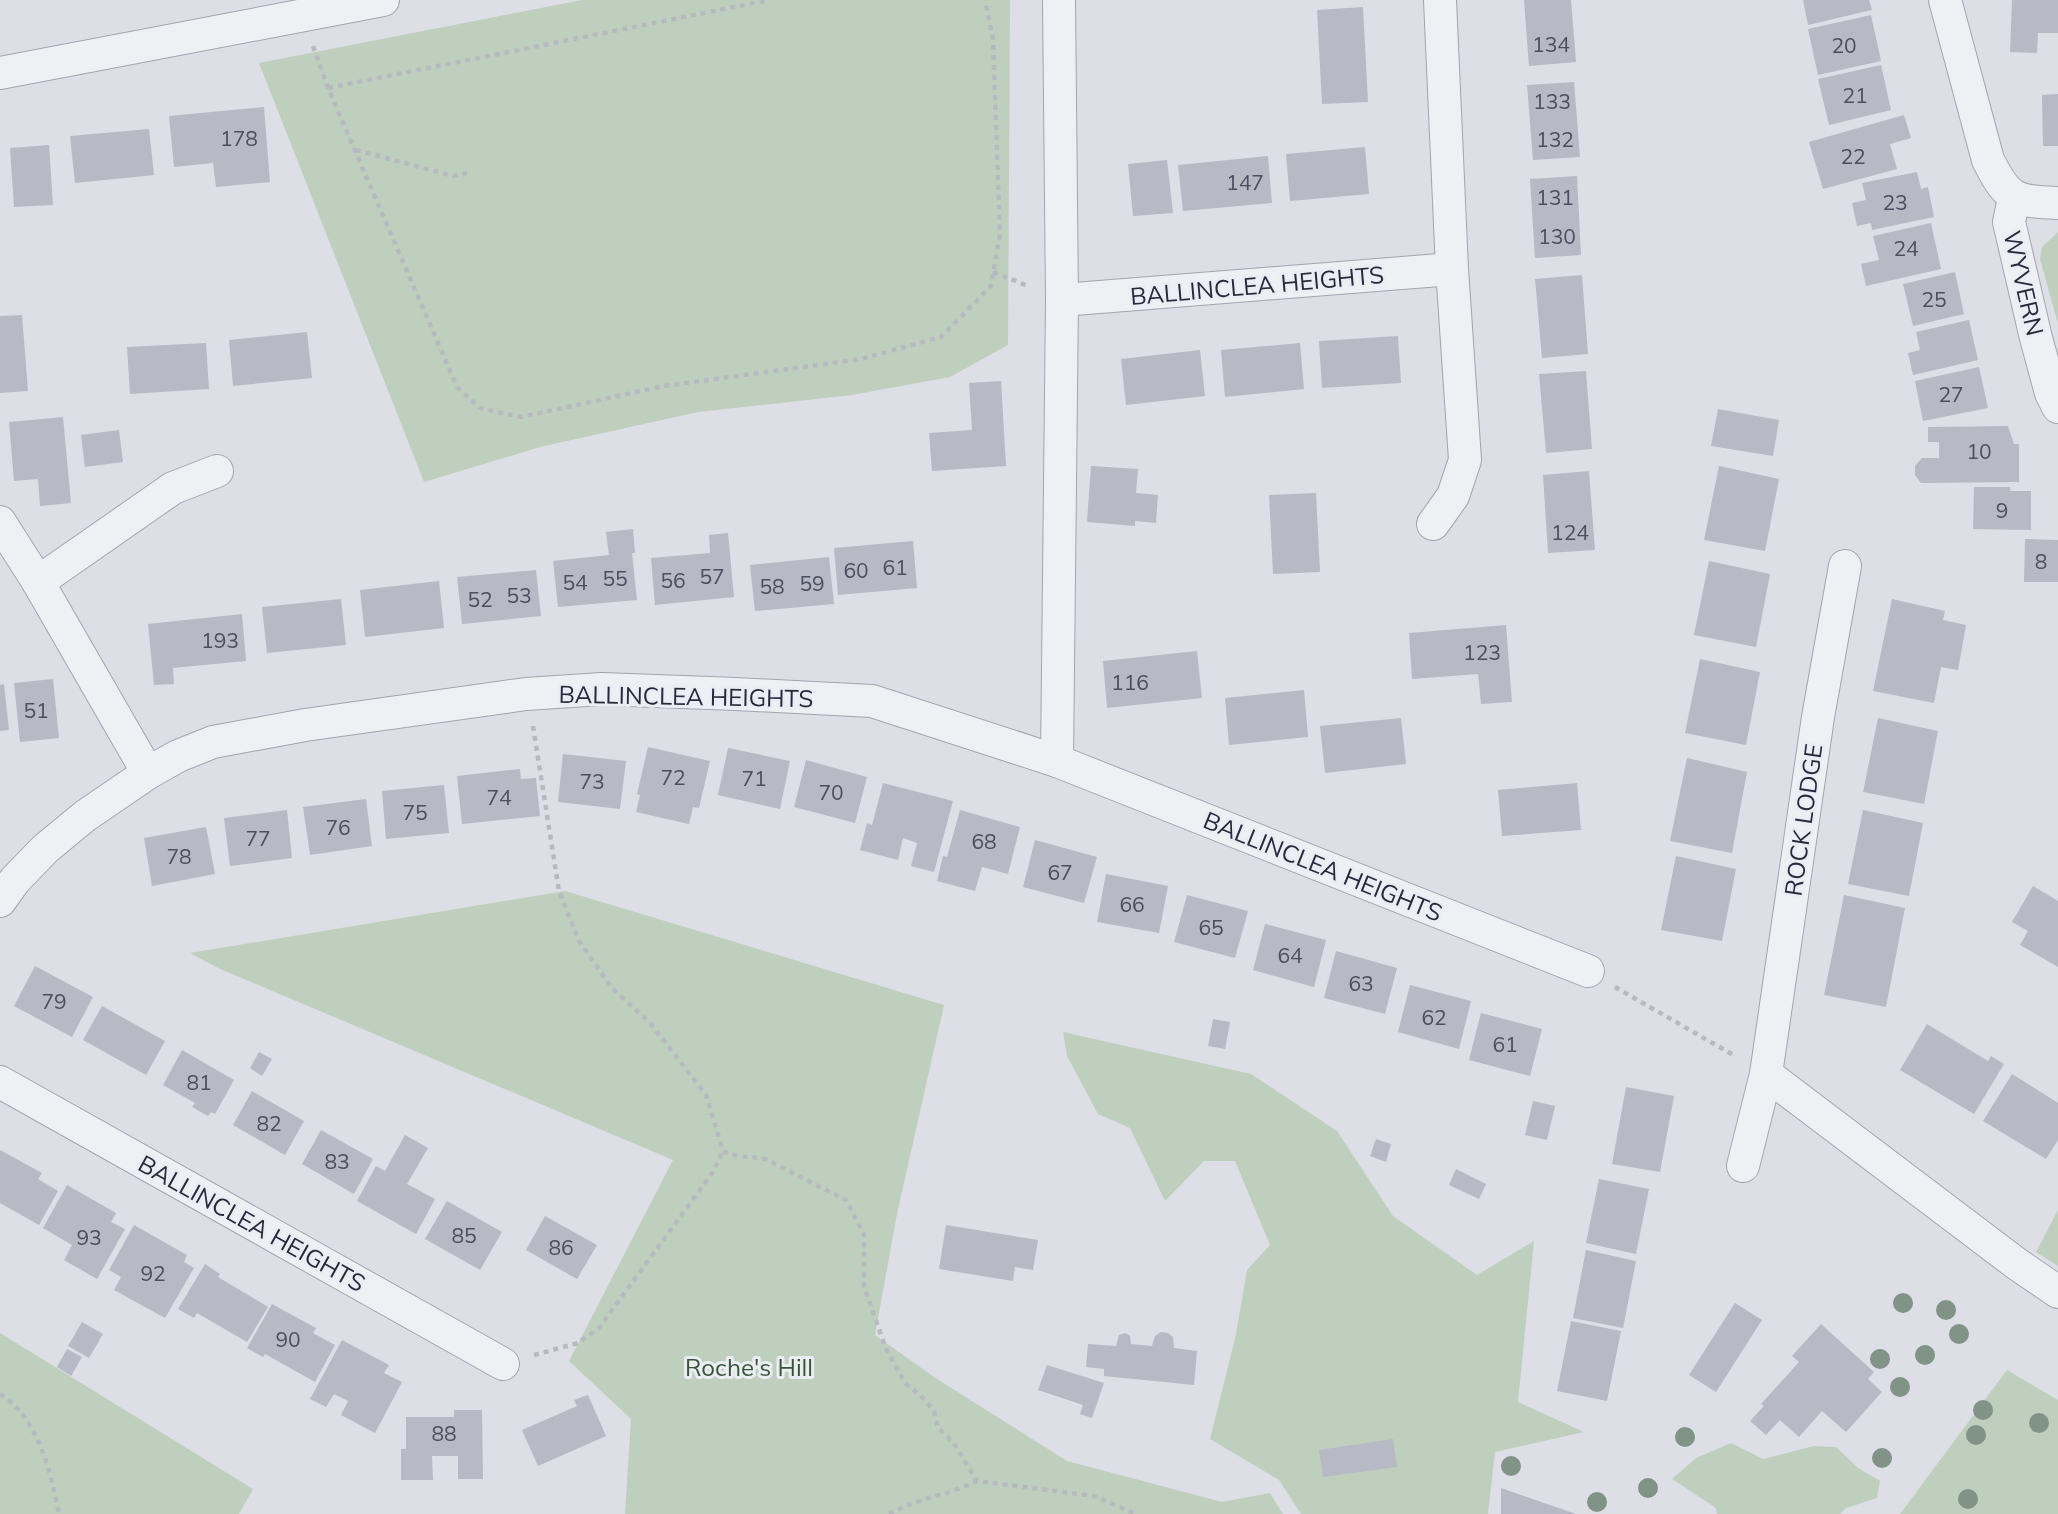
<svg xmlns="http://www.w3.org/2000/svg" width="2058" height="1514" viewBox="0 0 2058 1514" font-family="Mulish,sans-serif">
<rect width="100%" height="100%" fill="#dddee6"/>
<g fill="#bfcfbe">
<polygon points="582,0 1010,0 1008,345 950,377 852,395 698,412 540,447 424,482 259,63"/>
<polygon points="2058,232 2058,324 2040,259 2042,247"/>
<polygon points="565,891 944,1005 897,1214 875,1335 937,1379 1067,1461 1222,1502 1270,1493 1283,1514 625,1514 631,1419 569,1361 673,1160 218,968 190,953"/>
<polygon points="1063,1032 1251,1074 1337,1131 1393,1216 1477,1275 1534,1241 1518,1402 1584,1432 1495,1452 1488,1514 1301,1514 1279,1480 1210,1439 1236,1334 1247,1270 1270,1245 1235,1161 1204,1161 1165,1201 1130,1128 1098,1114 1067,1056"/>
<polygon points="2058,1210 2058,1266 2036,1252"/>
<polygon points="0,1333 253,1489 239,1514 0,1514"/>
<polygon points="2007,1370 2058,1400 2058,1514 1900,1514"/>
<polygon points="1731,1443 1763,1459 1814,1446 1836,1447 1858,1468 1880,1481 1877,1498 1846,1508 1840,1514 1717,1514 1716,1508 1672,1479 1696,1458"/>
</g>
<g fill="#b7b9c5">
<polygon points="1524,0 1571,0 1576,62 1529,66"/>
<polygon points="1803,0 1869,0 1872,10 1808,25"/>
<polygon points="2012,0 2058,0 2058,33 2038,33 2037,53 2010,52"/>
<polygon points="1363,7 1368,102 1322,104 1317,10"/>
<polygon points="1871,15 1881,61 1818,75 1808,29"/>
<polygon points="1881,65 1891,110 1829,125 1818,79"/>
<polygon points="1574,82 1580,157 1533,160 1527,85"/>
<polygon points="2058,94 2058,146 2043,146 2042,95"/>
<polygon points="264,107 270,182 216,187 213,163 174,167 169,116"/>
<polygon points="1904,115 1911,138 1890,144 1897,169 1823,189 1809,142"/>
<polygon points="149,129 154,175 75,183 70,136"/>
<polygon points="49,145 53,205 14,207 10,148"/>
<polygon points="1365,147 1369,194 1290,201 1286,154"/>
<polygon points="1268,156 1272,203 1183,211 1178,165"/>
<polygon points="1167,160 1173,213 1133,216 1128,164"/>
<polygon points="1917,172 1921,189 1928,187 1934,217 1872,230 1871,223 1857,226 1852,203 1866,200 1862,183"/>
<polygon points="1577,176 1581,255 1535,258 1530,179"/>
<polygon points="1931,223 1941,269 1866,286 1861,264 1879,260 1873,236"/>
<polygon points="1955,272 1964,314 1913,326 1903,284"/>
<polygon points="1582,275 1588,354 1542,358 1535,279"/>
<polygon points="22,315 28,391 0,393 0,316"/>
<polygon points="1969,320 1978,360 1913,375 1908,353 1920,350 1916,332"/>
<polygon points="307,332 312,378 233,386 229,340"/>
<polygon points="1398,336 1401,383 1322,388 1319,341"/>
<polygon points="206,343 209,389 130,394 127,347"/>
<polygon points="1300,343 1304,389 1225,397 1221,350"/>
<polygon points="1200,350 1205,396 1126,405 1121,359"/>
<polygon points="1979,367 1988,408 1923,421 1915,381"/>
<polygon points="1586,371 1592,449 1546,453 1539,374"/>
<polygon points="1001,381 1006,466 932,471 929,433 972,430 969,383"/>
<polygon points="1718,409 1779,420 1773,456 1711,446"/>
<polygon points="63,417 71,503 40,506 38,479 14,481 9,422"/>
<polygon points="2008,426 2014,444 2019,444 2019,482 1921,483 1915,475 1915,466 1922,458 1939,458 1939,442 1928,442 1928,427"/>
<polygon points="119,430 123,462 85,467 81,435"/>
<polygon points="1091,466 1138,469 1136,493 1158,495 1156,523 1135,521 1135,526 1087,522"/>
<polygon points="1719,466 1779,479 1765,551 1704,540"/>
<polygon points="1589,471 1595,550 1548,553 1543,475"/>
<polygon points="1974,487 2010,487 2010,491 2031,491 2031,530 1973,529"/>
<polygon points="1316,493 1320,572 1273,574 1269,495"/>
<polygon points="633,529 635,553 632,553 637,600 558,607 553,561 609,555 606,532"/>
<polygon points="728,533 734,597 655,605 651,558 710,553 709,535"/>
<polygon points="2025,539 2058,540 2058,582 2024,582"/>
<polygon points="913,541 917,588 838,595 834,548"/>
<polygon points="829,557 834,604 755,611 750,565"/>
<polygon points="1709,561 1770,574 1756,647 1694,635"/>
<polygon points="536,570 541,616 462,624 457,577"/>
<polygon points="439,581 444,628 365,637 360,590"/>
<polygon points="341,599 346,645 267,653 262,607"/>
<polygon points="1892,599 1945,611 1943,620 1966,625 1958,670 1941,667 1934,703 1873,691"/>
<polygon points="242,614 246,661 173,668 174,684 154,685 148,624"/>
<polygon points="1506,625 1512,702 1481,704 1478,674 1412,679 1409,633"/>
<polygon points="1197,651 1202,698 1107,708 1103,661"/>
<polygon points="1700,659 1760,672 1746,745 1685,733"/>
<polygon points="53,679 59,738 20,742 14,683"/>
<polygon points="4,684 9,730 0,731 0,685"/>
<polygon points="1304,690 1308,737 1229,745 1225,698"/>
<polygon points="1401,718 1406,764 1325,773 1320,726"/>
<polygon points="1878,718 1938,731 1924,804 1863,792"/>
<polygon points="648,747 710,761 699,808 693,807 689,824 636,812 640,795 637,794"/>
<polygon points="728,748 790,761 780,809 718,795"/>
<polygon points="563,754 626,761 620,809 558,802"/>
<polygon points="1687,758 1747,772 1732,853 1670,841"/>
<polygon points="806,760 867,777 855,823 794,807"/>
<polygon points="520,769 521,779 536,778 540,816 462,824 457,776"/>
<polygon points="883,783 953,801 934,872 911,866 917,843 903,838 898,860 860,850 867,823 872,825"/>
<polygon points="1577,783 1581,830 1502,836 1498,790"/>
<polygon points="444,785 449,833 386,839 382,791"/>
<polygon points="366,799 372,846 310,855 303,807"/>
<polygon points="287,810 292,858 230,866 224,818"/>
<polygon points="960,810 1020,827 1008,874 982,867 975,891 937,881 943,856 947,857"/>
<polygon points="1863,810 1923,823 1909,896 1848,884"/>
<polygon points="206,827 215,874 152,886 144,838"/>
<polygon points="1035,840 1097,857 1084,903 1023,887"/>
<polygon points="1676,856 1736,869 1722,941 1661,930"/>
<polygon points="1106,874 1168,886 1159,933 1097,922"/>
<polygon points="2033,886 2058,901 2058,967 2020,945 2028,931 2012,922"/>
<polygon points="1187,895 1248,911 1235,958 1174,942"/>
<polygon points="1844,895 1905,908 1886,1007 1824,995"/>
<polygon points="1265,924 1326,940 1314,987 1253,970"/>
<polygon points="1336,951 1397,968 1385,1014 1324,998"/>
<polygon points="35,966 93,997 72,1037 14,1006"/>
<polygon points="1410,985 1471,1001 1459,1049 1398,1032"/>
<polygon points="102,1006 165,1041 146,1075 83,1040"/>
<polygon points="1481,1013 1542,1029 1530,1076 1469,1060"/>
<polygon points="1213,1019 1230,1022 1225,1049 1208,1046"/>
<polygon points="1927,1024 1988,1061 1991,1056 2004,1064 1974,1114 1900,1070"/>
<polygon points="182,1050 234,1080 215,1114 211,1112 208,1116 192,1107 195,1103 163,1085"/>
<polygon points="259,1052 272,1059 262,1076 250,1068"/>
<polygon points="2012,1074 2058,1103 2058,1140 2046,1159 1983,1121"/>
<polygon points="1626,1087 1674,1096 1660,1172 1612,1164"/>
<polygon points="252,1091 304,1121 285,1155 233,1125"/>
<polygon points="1533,1101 1555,1106 1547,1140 1525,1135"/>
<polygon points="321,1130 373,1159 354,1194 302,1164"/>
<polygon points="405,1135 428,1148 407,1184 435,1199 416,1234 357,1201 376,1166 385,1171"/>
<polygon points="1376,1139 1391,1144 1386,1162 1370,1156"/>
<polygon points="0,1150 42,1173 38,1179 58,1191 39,1225 0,1203"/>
<polygon points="1456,1169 1486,1184 1479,1199 1449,1185"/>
<polygon points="1599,1179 1649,1189 1636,1254 1586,1243"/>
<polygon points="67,1185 116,1213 111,1222 125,1229 97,1279 64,1260 72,1245 43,1228"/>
<polygon points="447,1201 502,1232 480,1270 425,1239"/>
<polygon points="545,1216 597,1245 577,1279 526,1250"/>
<polygon points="134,1225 187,1255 184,1262 194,1268 165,1318 114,1290 121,1277 109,1270"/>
<polygon points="946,1225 1038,1240 1033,1270 1015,1267 1013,1281 939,1269"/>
<polygon points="1586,1250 1636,1261 1623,1328 1573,1318"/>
<polygon points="205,1264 220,1274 218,1277 268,1307 247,1342 197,1313 194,1318 178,1309"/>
<polygon points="1735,1303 1762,1320 1716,1392 1689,1375"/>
<polygon points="272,1304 316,1328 313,1333 335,1345 315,1382 265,1354 263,1357 247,1348"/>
<polygon points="1571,1321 1621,1331 1607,1401 1557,1391"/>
<polygon points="82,1322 103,1334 89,1358 68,1346"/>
<polygon points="1821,1324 1874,1372 1868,1379 1882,1392 1846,1432 1822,1411 1799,1437 1780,1420 1766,1435 1750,1421 1764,1406 1761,1404 1799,1362 1792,1356"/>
<polygon points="1161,1332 1168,1333 1173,1337 1174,1348 1197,1351 1194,1385 1104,1376 1104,1369 1086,1367 1088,1344 1116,1346 1119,1335 1125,1333 1130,1336 1131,1344 1152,1346 1155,1336"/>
<polygon points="342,1340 389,1365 384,1373 402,1382 375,1433 341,1415 348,1401 334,1394 326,1407 310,1399"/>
<polygon points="67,1349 82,1357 71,1376 57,1367"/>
<polygon points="1047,1365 1104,1383 1092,1418 1080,1414 1083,1405 1038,1390"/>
<polygon points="588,1395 606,1436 538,1466 522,1430 577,1406 574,1400"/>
<polygon points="454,1410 482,1410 483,1479 458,1479 458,1456 432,1456 433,1480 401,1480 401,1449 406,1449 406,1417 454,1417"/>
<polygon points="1393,1439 1397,1467 1323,1477 1319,1450"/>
<polygon points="1501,1488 1576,1514 1501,1514"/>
</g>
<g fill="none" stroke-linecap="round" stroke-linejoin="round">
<g stroke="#a3a4af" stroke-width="34">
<g id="street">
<path d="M1945 0 1988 160C2008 200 2014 201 2058 203"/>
<polyline points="0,73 383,0"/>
<polyline points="2014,198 2009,222 2036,338 2051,393 2058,407"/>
<polyline points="1062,300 1452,269"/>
<polyline points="0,522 38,582 148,773"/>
<polyline points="1433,524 1453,496 1465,460 1452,269 1440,0"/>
<polyline points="38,582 173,488 217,471"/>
<polyline points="1057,761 1062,300 1059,0"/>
<polyline points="0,901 15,880 45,849 85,816 148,773 178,756 213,742 305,725 526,694 602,689 736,694 872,701 1057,761 1588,971"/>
<polyline points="1766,1074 2017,1264 2058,1292"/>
<polyline points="0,1082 503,1364"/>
<polyline points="1743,1166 1766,1074 1818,717 1845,566"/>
</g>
</g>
<g stroke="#b7b9c0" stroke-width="4.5" stroke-dasharray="5 5" stroke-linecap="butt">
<polyline points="313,46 328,88 457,387 480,408 521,417 664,386 861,359 941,337 991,286 1000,234 993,39 985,0"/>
<polyline points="328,88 769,0"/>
<polyline points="356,150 453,176 467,173"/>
<polyline points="993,272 1028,286"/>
<path d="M533 726 559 891 579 941 612 988 651 1024 706 1095 723 1151C737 1158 750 1156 765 1159L846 1200 864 1234V1286L886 1349 905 1383 921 1396 934 1411 938 1428 953 1442 977 1481"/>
<polyline points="1615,987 1735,1056"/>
<polyline points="534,1355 578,1343 599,1328 713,1172 723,1151"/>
<path d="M0 1394C38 1417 51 1473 59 1514"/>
<path d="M889 1514C917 1498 949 1495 977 1481L1094 1496 1136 1514"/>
</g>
<use href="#street" stroke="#eff0f4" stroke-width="32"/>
</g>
<g fill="#819386">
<circle cx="1903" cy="1303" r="10"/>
<circle cx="1946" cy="1310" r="10"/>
<circle cx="1959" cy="1334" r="10"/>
<circle cx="1925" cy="1355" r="10"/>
<circle cx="1880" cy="1359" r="10"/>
<circle cx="1900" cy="1387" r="10"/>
<circle cx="1983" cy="1410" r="10"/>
<circle cx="2039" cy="1423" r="10"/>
<circle cx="1976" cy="1435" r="10"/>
<circle cx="1685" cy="1437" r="10"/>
<circle cx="1882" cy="1458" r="10"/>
<circle cx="1511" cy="1466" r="10"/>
<circle cx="1648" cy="1488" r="10"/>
<circle cx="1968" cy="1499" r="10"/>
<circle cx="1597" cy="1502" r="10"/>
</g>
<g text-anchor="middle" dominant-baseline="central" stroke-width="6" stroke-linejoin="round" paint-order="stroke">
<g font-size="21" fill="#4b4e5e">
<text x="1551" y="44">134</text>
<text x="1844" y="45">20</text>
<text x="1855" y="95">21</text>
<text x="1552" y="101">133</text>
<text x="239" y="138">178</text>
<text x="1555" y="139">132</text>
<text x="1853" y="156">22</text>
<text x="1245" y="182">147</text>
<text x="1555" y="197">131</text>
<text x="1895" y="202">23</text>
<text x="1557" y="236">130</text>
<text x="1906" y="248">24</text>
<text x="1934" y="299">25</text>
<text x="1951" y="394">27</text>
<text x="1979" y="451">10</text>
<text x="2002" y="510">9</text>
<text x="1570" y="532">124</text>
<text x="2041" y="561">8</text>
<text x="895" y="567">61</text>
<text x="856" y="570">60</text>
<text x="712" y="576">57</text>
<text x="615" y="578">55</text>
<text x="673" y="580">56</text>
<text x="575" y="582">54</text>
<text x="812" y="583">59</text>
<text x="772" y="586">58</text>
<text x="519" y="595">53</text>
<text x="480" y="599">52</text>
<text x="220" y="640">193</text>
<text x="1482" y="652">123</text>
<text x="1130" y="682">116</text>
<text x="36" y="710">51</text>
<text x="673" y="777">72</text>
<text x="754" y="778">71</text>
<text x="592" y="781">73</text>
<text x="831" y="792">70</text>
<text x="499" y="797">74</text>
<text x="415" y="812">75</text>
<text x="338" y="827">76</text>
<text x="258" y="838">77</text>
<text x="984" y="841">68</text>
<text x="179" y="856">78</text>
<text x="1060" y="872">67</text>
<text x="1132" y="904">66</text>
<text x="1211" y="927">65</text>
<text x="1290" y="955">64</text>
<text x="1361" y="983">63</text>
<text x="54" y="1001">79</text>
<text x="1434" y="1017">62</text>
<text x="1505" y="1044">61</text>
<text x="199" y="1082">81</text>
<text x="269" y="1123">82</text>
<text x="337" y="1161">83</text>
<text x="464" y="1235">85</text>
<text x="89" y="1237">93</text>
<text x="561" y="1247">86</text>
<text x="153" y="1273">92</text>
<text x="288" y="1339">90</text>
<text x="444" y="1433">88</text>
</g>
<g font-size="24" fill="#272a3b" stroke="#ecedf4">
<text transform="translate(2024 283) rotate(77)">WYVERN</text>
<text transform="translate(1257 285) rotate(-5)">BALLINCLEA HEIGHTS</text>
<text transform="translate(686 696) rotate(1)">BALLINCLEA HEIGHTS</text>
<text transform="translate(1803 820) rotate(-82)">ROCK LODGE</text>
<text transform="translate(1323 866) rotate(22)">BALLINCLEA HEIGHTS</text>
<text transform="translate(252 1223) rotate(29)">BALLINCLEA HEIGHTS</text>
</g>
<g font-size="24" fill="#365637" stroke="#ecedf4">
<text x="749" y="1367">Roche's Hill</text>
</g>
</g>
</svg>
